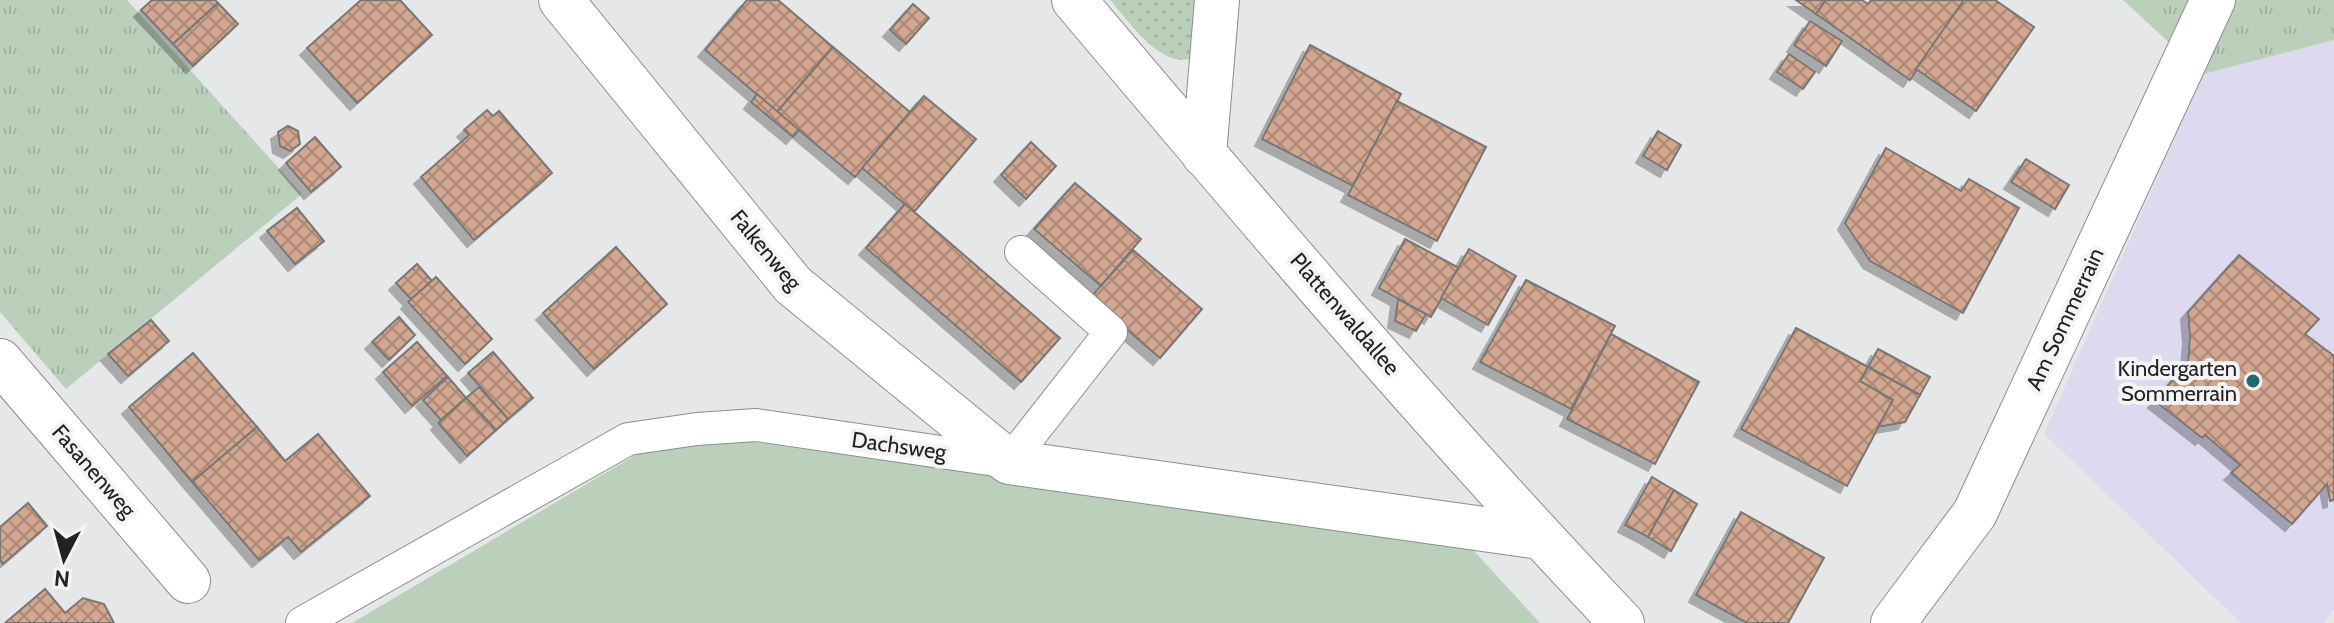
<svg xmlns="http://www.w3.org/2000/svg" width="2334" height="623" viewBox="0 0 2334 623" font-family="Cabin,sans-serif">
<defs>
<pattern id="grass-dots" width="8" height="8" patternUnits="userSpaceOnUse" patternTransform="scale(2)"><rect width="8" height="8" fill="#bad0bb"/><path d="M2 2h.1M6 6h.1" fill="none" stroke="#a0b2a0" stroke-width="1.8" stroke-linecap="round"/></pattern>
<pattern id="park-tufts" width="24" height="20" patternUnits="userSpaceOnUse" patternTransform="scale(2)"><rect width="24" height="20" fill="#bad0bb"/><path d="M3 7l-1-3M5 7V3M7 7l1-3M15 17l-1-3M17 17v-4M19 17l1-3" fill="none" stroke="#a0b2a0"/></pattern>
<pattern id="building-cross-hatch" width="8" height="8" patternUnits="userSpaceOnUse" patternTransform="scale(2)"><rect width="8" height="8" fill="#d3a690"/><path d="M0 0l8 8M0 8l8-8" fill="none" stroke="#ab8775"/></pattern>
<filter id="shadow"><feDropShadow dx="-7" dy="7" stdDeviation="0" flood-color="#0004"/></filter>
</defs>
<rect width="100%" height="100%" fill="#e6e7e8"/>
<polygon fill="#dddaf0" points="2334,40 2334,609 2324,623 2241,623 2044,434 2203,74"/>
<path fill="url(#grass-dots)" d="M1110 0H1208L1204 49C1199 52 1193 58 1188 59 1159 66 1127 19 1110 0Z"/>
<g fill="url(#park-tufts)">
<polygon points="0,0 127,0 302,194 66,389 0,312"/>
<polygon points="2123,0 2334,0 2334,40 2203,74"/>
</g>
<polygon fill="#bad0bb" points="745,441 1463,539 1540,623 352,623 639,453 687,444"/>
<g fill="url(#building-cross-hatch)" stroke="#787776" stroke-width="2" filter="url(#shadow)">
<polygon points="152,0 215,0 218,3 173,44 141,10"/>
<polygon points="361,0 400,0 432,35 357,103 307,48"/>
<polygon points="747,0 778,0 833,47 777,112 705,50"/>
<polygon points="1796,0 1826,0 1816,14"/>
<polygon points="1826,0 1862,0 1868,4 1871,0 1964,0 1910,80 1816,14"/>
<polygon points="1964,0 1995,0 2034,27 1976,111 1916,69"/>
<polygon points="218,3 238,24 193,66 173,44"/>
<polygon points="913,4 929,18 906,44 890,30"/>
<polygon points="1810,21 1842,41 1826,66 1794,45"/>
<polygon points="1310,45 1401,94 1353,186 1262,139"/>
<polygon points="833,47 910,112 855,177 777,112"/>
<polygon points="1789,54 1815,72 1803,89 1777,72"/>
<polygon points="757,94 799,130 793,137 751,102"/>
<polygon points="924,96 976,139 914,212 862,168"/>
<polygon points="1397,101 1486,147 1437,241 1348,195"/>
<polygon points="487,110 493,116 499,111 552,173 474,240 421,177 469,135 464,130"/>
<polygon points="288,126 298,131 300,144 290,151 280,146 278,132"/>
<polygon points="1658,131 1681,145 1667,170 1643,156"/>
<polygon points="315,137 341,167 311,192 286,163"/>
<polygon points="1031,142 1056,166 1026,199 1001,175"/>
<polygon points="1886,148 1961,191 1969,179 2019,208 1963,313 1870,261 1845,223"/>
<polygon points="2026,159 2069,185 2055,209 2011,182"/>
<polygon points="1075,183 1141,239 1101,286 1034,229"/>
<polygon points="905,204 1060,338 1021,382 866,248"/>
<polygon points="297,208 324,241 295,264 267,231"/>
<polygon points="1405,239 1459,268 1431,317 1379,288"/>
<polygon points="616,247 667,304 594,369 543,313"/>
<polygon points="1469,249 1516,276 1488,325 1441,298"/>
<polygon points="1133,250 1202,309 1160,358 1090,298"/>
<polygon points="2239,255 2319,319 2305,334 2334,356 2334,500 2330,501 2327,484 2292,524 2231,473 2240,465 2205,435 2202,438 2155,401 2188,362 2190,336 2188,312"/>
<polygon points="417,264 432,281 411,299 396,283"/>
<polygon points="436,277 492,339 465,364 408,302"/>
<polygon points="1526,280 1615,326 1571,409 1480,362"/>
<polygon points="1398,299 1426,314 1416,331 1395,321"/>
<polygon points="399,317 415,335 389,360 372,342"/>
<polygon points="151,320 169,341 128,376 108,354"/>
<polygon points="1796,328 1868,367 1860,381 1893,400 1847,486 1741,429"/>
<polygon points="1611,334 1699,382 1655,464 1567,419"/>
<polygon points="417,342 447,376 412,406 383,372"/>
<polygon points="1878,349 1930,377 1920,395 1868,367"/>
<polygon points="493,352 533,398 508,419 468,373"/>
<polygon points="193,353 257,427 192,482 129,407"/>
<polygon points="1868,367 1920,395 1905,422 1878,427 1893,400 1860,381"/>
<polygon points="448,377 466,398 441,420 423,400"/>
<polygon points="479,387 508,419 496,430 466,398"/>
<polygon points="466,398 496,430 467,456 438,423"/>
<polygon points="257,427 285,461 318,434 370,496 301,552 288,537 259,560 192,482"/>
<polygon points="1652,477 1674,490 1648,537 1625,525"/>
<polygon points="1674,490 1697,504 1671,551 1648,537"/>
<polygon points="28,503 47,526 3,564 0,560 0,527"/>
<polygon points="1741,512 1824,558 1788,623 1747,623 1696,595"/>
<polygon points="45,589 65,613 83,598 104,604 114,623 5,623"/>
</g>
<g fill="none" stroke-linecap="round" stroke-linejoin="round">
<g stroke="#8c8d8e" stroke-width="34">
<polyline id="lane" points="302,623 628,439 697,429 756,425 1009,462 1111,332 1021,252"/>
</g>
<g stroke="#8c8d8e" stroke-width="46">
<g id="street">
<polyline points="561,0 793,285 1009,462 1540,537"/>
<path d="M1074 0C1252 211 1432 423 1622 623"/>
<polyline points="1204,155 1217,0"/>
<polyline points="0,361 188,581"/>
<polyline points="1893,623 1975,513 2213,0"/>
</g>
</g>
<use href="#lane" stroke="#fff" stroke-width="32"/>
<use href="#street" stroke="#fff" stroke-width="44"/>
</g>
<circle fill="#206c6d" stroke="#f4f4f5" stroke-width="3" cx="2253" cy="381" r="8"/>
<g text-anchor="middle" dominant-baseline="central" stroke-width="8" stroke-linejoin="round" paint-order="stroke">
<g font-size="22" fill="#222" stroke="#f4f4f5">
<text transform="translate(766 250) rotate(50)">Falkenweg</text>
<text transform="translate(1345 314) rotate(49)">Plattenwaldallee</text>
<text transform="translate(2065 319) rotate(-65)">Am Sommerrain</text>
<text transform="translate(899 446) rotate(8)">Dachsweg</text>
<text transform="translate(94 471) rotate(49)">Fasanenweg</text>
</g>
<g font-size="22" fill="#222" stroke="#f4f4f5" text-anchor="end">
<text x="2237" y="368">Kindergarten<tspan x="2237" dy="25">Sommerrain</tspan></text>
</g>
</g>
<g transform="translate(64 559) rotate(186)" stroke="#f4f4f5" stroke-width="6" paint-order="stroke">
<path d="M0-6L14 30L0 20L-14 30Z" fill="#222222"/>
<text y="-12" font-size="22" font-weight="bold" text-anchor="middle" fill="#222222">N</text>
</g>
</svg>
